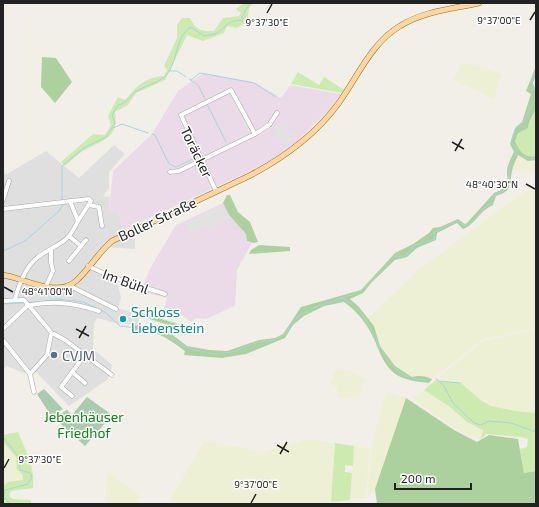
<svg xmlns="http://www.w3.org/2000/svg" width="539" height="507" viewBox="0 0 539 507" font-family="'Exo 2',sans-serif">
<rect width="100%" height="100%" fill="#f2efe9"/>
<polygon fill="#e0dfdf" points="114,145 125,154 109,172 109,188 103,196 110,197 109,212 118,211 122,227 126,229 127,236 135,237 135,249 106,247 91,266 116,277 121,297 118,308 139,315 138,325 115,323 97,318 94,324 93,349 112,365 111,372 107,380 69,406 36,372 27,374 6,366 3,370 3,173 7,174 46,151 79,178"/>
<g fill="#ebdbe8">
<polygon points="204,73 254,82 281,98 290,85 341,94 327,112 293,145 265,164 126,229 122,227 118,211 109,212 113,171 152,134 178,91"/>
<polygon points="223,203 229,215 246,234 247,241 252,243 237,270 235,306 206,319 196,318 191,322 177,311 164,309 167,298 141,291 151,267 176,225"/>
</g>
<g fill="#eef0d5">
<polygon points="462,62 502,74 494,99 453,80"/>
<polygon points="518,155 528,161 536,160 536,173 518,171 513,168"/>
<polygon points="536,188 536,328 483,339 432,379 417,375 412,377 395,366 380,346 374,326 368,318 418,270 521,194"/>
<polygon points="536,329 536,413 515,411 491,406 482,401 461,383 442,381 439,377 483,341"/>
<polygon points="337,370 349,371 365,379 359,400 338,397 336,386 330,384 335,371"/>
<polygon points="424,390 450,407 474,426 483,430 480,440 454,428 412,398"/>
<polygon points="386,391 406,398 375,489 375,494 367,495 371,448"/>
<polygon points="306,439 335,443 331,502 314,504 168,504 204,441 264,452"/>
<polygon points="3,442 16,457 17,470 22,474 23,480 8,482 3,486"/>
<polygon points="354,446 370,448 366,494 362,498 350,500"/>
<polygon points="107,472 138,494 138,504 105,504"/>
</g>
<g fill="#cdebb0">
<path d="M244 3H254L249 8 247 22 237 28 227 26 224 33 203 41 187 35 165 80 136 93 128 105 115 112C120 138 101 141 83 151 76 155 71 161 65 166L61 162 93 134 105 135 111 125 108 116 118 97 125 100C137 86 145 77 164 76L167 70 164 66 177 38V25L182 18H190C196 30 202 32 214 31L223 18 239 16 241 13 236 9Z"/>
<polygon points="298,72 319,85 324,77 344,90 342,93 291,84"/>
<path d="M536 108V156L530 158C514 150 508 134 528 127 530 120 534 115 536 108Z"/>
<polygon points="437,379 438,381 461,383 482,401 491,406 515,411 536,413 536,422 534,427 536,428 536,471 524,473 520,449 527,447 528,439 520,437 486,434 480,440 483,430 467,422 450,407 424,390"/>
<path d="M18 432C25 449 36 469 33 488L11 491 9 496 13 499 31 500V504H3V486L8 482 23 480 22 474 17 470 16 457 3 442V435Z"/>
<polygon points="335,443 354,446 353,466 345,465 345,472 352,473 350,500 331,502"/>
</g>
<g fill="#add19e">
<polygon points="42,57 56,58 72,82 55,103 41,87"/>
<path d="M536 66V75L533 83C536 90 539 105 534 113 531 119 529 121 528 128L518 133 515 141C519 151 525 159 536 156V160L528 161 518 155C516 160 513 166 512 171 509 185 513 191 496 196L493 205C479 211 474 226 463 229L457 223 437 233 436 240 417 248 407 257 395 260 372 282 363 293 350 299 359 307 374 326 380 346 395 366 412 377C419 375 426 376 432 379L429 383C418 382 403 380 394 373 384 365 379 351 375 341 368 325 358 312 344 302L324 306 304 316 293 325 285 338 246 354 222 358 184 355 185 351C166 337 158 331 133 331L134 325 165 329 187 346 209 350 227 351 259 340 275 338 283 334 301 307 361 290 395 253 413 244 429 233 433 228 440 227 458 219 465 224 467 223 494 193 501 190 508 180C505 169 509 162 514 152L510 144 516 127 522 122 531 94 526 91Z"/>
<polygon points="227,195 230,195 238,212 250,222 258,242 254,243 247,241 246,234 229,215 223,203"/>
<polygon points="259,245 290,247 290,251 249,254 251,250"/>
<polygon points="142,313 188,327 187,332 139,315"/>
<polygon points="406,398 454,430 477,442 489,435 518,439 524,473 536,471 536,504 377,504 375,489"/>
</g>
<g fill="#aacbaf">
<polygon points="44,389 63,409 51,416 37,394"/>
<polygon points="87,397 112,415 85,446 54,418 67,410 72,415"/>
</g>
<g fill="#e2e2e2">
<polygon points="280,124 296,136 283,145 272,129"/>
<polygon points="221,205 226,217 236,227 235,228 227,220 191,234 186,224 203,216 202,213"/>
</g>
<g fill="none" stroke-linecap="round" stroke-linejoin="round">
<g stroke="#aad3df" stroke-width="1">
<polyline points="169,71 177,71 186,77"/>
<path d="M536 72C530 79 531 85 536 93"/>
<polyline points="189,79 198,85 205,99"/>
<polyline points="191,80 200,73 254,83 276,97"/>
<polyline points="207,104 226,142"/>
<polyline points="113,128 122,124 148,133"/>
<polyline points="152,134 155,135 169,164 176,167 197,157"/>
<polyline points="521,155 528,159 536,158"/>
<path d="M62 201V166L84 148 106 137 115 123 112 115 118 105C130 102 128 96 137 91 145 86 155 84 163 78 179 66 173 38 191 27L204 36C208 35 213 35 217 33 229 25 226 21 243 20L244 13 250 3"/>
<polyline points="3,251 25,241 59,211 63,204"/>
<polyline points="342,298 355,306"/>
<path d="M45 301 58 299 83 302 105 312 120 326 163 331 184 346 195 350 216 354 226 353 236 351 257 342 275 340 287 332 293 320 311 309 362 291 394 256C405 257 408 256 413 246L435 239 434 232 458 221 465 226C475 224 481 208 491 203L495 195C513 187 506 182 510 166 511 160 517 155 517 148L511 142 515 129 523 123 536 97"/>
<polyline points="28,303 36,302"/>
<polyline points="3,304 24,303"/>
<path d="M357 308C377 331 381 367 412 378 417 380 425 380 431 380"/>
<polyline points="436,378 444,386 453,403 474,423 481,425 489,421 511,423 536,432"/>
<polyline points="439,381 460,383"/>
<polyline points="3,437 18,456 20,470 30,473 32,477 28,484 5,490 4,497 10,504"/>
</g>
<g stroke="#a9a9a9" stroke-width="5">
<g id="minor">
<polyline points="170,172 179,171 255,134 269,125 277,113"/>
<polyline points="216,191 181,115 231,90 255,134"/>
<polyline points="3,200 9,181"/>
<polyline points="89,205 99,207 102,226"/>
<polyline points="3,209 89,199 91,201 78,221"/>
<polyline points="70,237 81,246"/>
<polyline points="69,261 86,240"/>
<polyline points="88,266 112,277 165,294"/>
<polyline points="68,285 116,309"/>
<polyline points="46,286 53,271 51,262 51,250"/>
<path d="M15 299C19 284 25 267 38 257 59 242 66 246 78 221L70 201"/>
<polyline points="3,301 24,300 51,332"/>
<path d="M27 306C55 300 73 303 99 311"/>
<polyline points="3,329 27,306"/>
<polyline points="54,334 65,340 112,375"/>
<polyline points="3,340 30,374 34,392"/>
<polyline points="72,372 85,383"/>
<polyline points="30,374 47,355 51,335"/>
<polyline points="72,396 61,387 85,355"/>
</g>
</g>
<g stroke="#a06b00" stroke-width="6">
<path id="major" d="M3 275C24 278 58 299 77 280 90 268 98 253 112 241L251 175C283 158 316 134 338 104 357 78 371 43 400 26 424 11 452 9 479 3"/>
</g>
<use href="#minor" stroke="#fff" stroke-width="4"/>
<use href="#major" stroke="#fcd6a4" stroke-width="5"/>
</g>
<path fill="none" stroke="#222" stroke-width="1.5" d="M267 13 272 4M530 20 535 12M452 142 464 149M455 151 462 139M526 184 535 189M4 287 13 292M76 329 89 336M79 338 86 326M277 445 289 452M280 454 287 442M4 468 9 459M251 503 256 494"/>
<circle fill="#0f9aa8" stroke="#fff" stroke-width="1.5" cx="123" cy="319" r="4"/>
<circle fill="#5c6f8a" stroke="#fff" stroke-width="1.5" cx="54" cy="355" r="4"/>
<g text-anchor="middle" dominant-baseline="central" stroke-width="3" stroke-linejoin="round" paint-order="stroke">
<g font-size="14" fill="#222" stroke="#fff">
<text transform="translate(197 152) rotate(64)">Toräcker</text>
<text transform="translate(157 219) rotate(-25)">Boller Straße</text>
<text transform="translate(126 281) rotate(20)">Im Bühl</text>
</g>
<g font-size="14" fill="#0d838f" stroke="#fff" text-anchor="start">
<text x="131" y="311">Schloss<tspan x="131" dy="16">Liebenstein</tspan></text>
</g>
<g font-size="14" fill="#4e5e75" stroke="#fff" text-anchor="start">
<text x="62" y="355">CVJM</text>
</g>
<g font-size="14" fill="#0c8416" stroke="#fff">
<text x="84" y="416">Jebenhäuser<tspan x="84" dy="16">Friedhof</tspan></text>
</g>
</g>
<g font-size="10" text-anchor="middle" fill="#222" stroke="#fff" stroke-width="3" stroke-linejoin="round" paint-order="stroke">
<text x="499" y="24">9°37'00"E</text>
<text x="267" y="26">9°37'30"E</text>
<text x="492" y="188">48°40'30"N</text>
<text x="47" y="295">48°41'00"N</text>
<text x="40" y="463">9°37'30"E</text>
<text x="256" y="488">9°37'00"E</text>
</g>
<rect width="539" height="507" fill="none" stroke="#222222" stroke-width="8"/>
<path d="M395 483v6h76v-6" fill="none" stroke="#222222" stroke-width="2"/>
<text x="401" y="483" font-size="12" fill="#222222" stroke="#ffffff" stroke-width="3" paint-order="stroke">200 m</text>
</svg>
